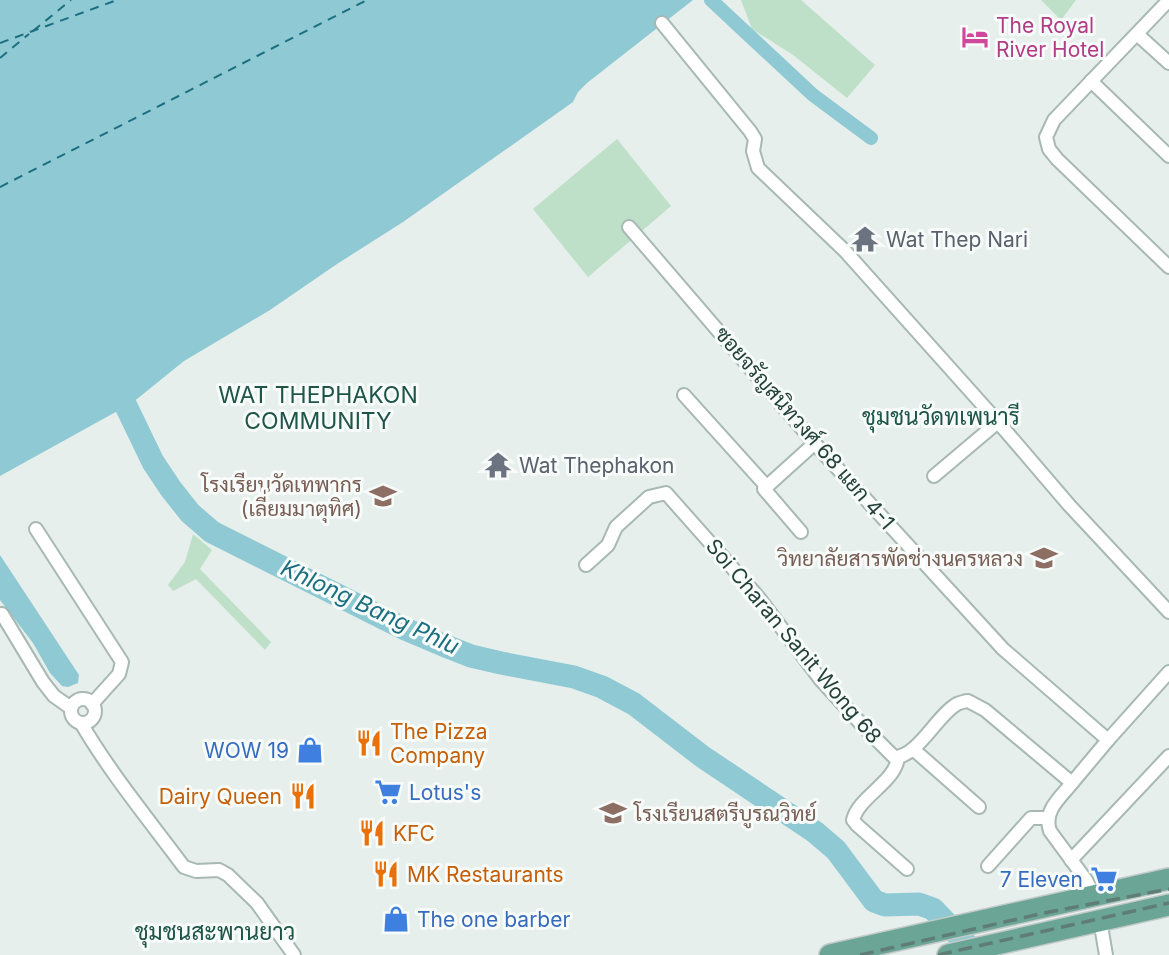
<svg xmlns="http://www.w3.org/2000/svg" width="1169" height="955" viewBox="0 0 1169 955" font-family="Inter,Sarabun,sans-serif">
<rect width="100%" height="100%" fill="#e6efeb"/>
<g fill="#bfe0c8">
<polygon points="741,0 801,0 875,65 847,98 793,55 752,29"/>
<polygon points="1041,0 1076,0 1061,20"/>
<polygon points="617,139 671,206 588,277 533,209"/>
<polygon points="193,534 212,550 200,569 271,642 265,650 196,579 173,591 168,585 185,562"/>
</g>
<g fill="#8ec9d4">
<polygon points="0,0 693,0 587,83 578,92 573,102 403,222 337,264 270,310 184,361 132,403 0,476"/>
<polygon points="0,555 79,675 78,683 68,687 62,686 50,673 33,643 0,600"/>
</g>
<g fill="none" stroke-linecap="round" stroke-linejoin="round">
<polyline stroke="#8ec9d4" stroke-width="14" points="711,0 813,95 871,138"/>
<polyline stroke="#8ec9d4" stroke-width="23" points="109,382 126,406 153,462 171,489 190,513 212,532 405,629 443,645 471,656 501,663 574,677 602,687 634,704 703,757 815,832 836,850 874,901 885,905 919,904 933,909 977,955"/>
<g stroke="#1c6f80" stroke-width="2" stroke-dasharray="9 7" stroke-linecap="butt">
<polyline points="33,31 71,0"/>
<polyline points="0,43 117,0"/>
<polyline points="0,58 29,34"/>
<polyline points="0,187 367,0"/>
</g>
<g stroke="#a8b8b2" stroke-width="16">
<g id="street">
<polyline points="1169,0 1054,120 1046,137 1049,149 1057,159 1169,267"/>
<polyline points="662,23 750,131 755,139 753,151 758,168 845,251 998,422 1069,505 1169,612"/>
<polyline points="1137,34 1169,63"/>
<polyline points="1091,81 1169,156"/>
<polyline points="629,227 817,446 1003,649 1108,740"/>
<polyline points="684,395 767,487"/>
<polyline points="934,476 998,422"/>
<polyline points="36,529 122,662 119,674 92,704"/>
<polyline points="801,532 764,489 815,443"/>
<path d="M586 565 608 545 616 527 649 497 666 493 759 598 820 679 863 726 894 757C917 758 937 715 957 704 959 703 966 701 968 701L985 710 1072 783C1060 798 1043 811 1050 831L1086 880 1094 895"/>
<polyline points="2,614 43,682 54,696 71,708"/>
<circle cx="83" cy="711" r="12"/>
<path d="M81 723C111 774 149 820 184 867L196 871 219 870 228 875 257 903 294 955"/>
<polyline points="913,749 979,807"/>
<path d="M898 757C896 782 859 796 853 820L857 825 907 869"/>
<polyline points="1072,783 1108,740 1169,672"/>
<polyline points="1071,860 1169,756"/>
<polyline points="988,866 1031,818 1047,818"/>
<polyline points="1100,920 1106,955"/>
</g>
</g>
<g stroke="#c2cac8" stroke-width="24">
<g id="primary">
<polyline points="830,955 1169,879"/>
<polyline points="948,955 1169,905"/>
</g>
</g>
<use href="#street" stroke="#fff" stroke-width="12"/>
<use href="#primary" stroke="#6aa596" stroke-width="21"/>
<g stroke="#5f7d75" stroke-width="3.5" stroke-dasharray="14 7" stroke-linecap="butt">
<polyline points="860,955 1044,913 1169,889"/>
<polyline points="938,955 1169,903"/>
</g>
</g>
<defs>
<g id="hotel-bare" transform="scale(2.1)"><path d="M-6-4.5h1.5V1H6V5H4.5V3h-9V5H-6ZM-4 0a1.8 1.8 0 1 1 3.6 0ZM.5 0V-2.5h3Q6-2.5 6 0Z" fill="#d1479c" stroke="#f7fbf9" stroke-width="2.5" paint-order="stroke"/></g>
<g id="temple-bare" transform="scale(2.1)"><path d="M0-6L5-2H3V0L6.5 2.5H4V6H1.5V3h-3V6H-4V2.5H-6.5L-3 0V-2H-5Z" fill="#6b7280" stroke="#f7fbf9" stroke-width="2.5" paint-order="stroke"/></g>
<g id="school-bare" transform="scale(2.1)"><path d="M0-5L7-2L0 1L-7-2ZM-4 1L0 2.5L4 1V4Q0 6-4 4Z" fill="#8d6e63" stroke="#f7fbf9" stroke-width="2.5" paint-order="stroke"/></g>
<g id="university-bare" transform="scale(2.1)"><path d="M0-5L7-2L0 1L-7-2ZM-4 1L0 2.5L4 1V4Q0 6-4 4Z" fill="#8d6e63" stroke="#f7fbf9" stroke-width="2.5" paint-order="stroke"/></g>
<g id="restaurant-bare" transform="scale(2.1)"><path d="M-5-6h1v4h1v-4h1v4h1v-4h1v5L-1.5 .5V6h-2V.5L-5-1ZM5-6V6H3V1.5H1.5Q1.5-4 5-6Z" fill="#e8710a" stroke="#f7fbf9" stroke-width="2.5" paint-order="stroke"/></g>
<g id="shop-bare" transform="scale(2.1)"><path d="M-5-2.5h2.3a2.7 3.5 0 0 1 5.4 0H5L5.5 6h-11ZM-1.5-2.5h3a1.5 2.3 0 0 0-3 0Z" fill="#3f7fe0" stroke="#f7fbf9" stroke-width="2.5" paint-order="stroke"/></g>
<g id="supermarket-bare" transform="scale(2.1)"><path d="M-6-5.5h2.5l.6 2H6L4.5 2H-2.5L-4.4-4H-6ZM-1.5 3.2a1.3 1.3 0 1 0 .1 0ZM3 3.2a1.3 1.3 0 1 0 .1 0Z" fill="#3f7fe0" stroke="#f7fbf9" stroke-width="2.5" paint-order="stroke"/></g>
</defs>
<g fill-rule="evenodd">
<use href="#hotel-bare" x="975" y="37"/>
<use href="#temple-bare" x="865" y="239"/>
<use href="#temple-bare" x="498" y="465"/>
<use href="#school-bare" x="383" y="496"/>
<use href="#university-bare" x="1044" y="558"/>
<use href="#restaurant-bare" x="369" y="743"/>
<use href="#shop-bare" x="310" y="750"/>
<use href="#supermarket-bare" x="388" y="792"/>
<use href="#restaurant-bare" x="303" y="796"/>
<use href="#school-bare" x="613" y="813"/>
<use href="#restaurant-bare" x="372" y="833"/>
<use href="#restaurant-bare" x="386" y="874"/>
<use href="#supermarket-bare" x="1104" y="879"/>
<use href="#shop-bare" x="396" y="919"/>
</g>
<g text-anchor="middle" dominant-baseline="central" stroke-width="6" stroke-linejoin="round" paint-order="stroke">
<g font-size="21" fill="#b23c85" stroke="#f7fbf9" text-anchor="start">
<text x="996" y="25">The Royal<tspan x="996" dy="24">River Hotel</tspan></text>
</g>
<g font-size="21" fill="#5b616d" stroke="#f7fbf9" text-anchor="start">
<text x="886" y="239">Wat Thep Nari</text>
<text x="519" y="465">Wat Thephakon</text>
</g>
<g font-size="21" fill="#24423a" stroke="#f7fbf9">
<text transform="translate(805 428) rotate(49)">ซอยจรัญสนิทวงศ์ 68 แยก 4-1</text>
<text transform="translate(794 641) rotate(50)">Soi Charan Sanit Wong 68</text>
</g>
<g font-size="21" fill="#785e54" stroke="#f7fbf9" text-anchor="end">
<text x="362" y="484">โรงเรียนวัดเทพากร<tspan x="362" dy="24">(เลี่ยมมาตุทิศ)</tspan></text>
<text x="1023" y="558">วิทยาลัยสารพัดช่างนครหลวง</text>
<text x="634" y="813" text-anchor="start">โรงเรียนสตรีบูรณวิทย์</text>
</g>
<g font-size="21" fill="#c56008" stroke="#f7fbf9" text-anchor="start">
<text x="390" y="731">The Pizza<tspan x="390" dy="24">Company</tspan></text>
<text x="282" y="796" text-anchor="end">Dairy Queen</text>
<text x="393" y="833">KFC</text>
<text x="407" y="874">MK Restaurants</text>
</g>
<g font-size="21" fill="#366cbe" stroke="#f7fbf9" text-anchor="end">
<text x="289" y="750">WOW 19</text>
<text x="409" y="792" text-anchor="start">Lotus's</text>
<text x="1083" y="879">7 Eleven</text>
<text x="417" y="919" text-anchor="start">The one barber</text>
</g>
<g font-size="23" fill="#1f5548" stroke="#f7fbf9">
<text x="318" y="395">WAT THEPHAKON<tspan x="318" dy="26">COMMUNITY</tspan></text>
<text x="941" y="417">ชุมชนวัดทเพนารี</text>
<text x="215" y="932">ชุมชนสะพานยาว</text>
</g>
<g font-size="23" font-style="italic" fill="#1c6f80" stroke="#f7fbf9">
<text transform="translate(370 607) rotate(25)">Khlong Bang Phlu</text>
</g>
</g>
</svg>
